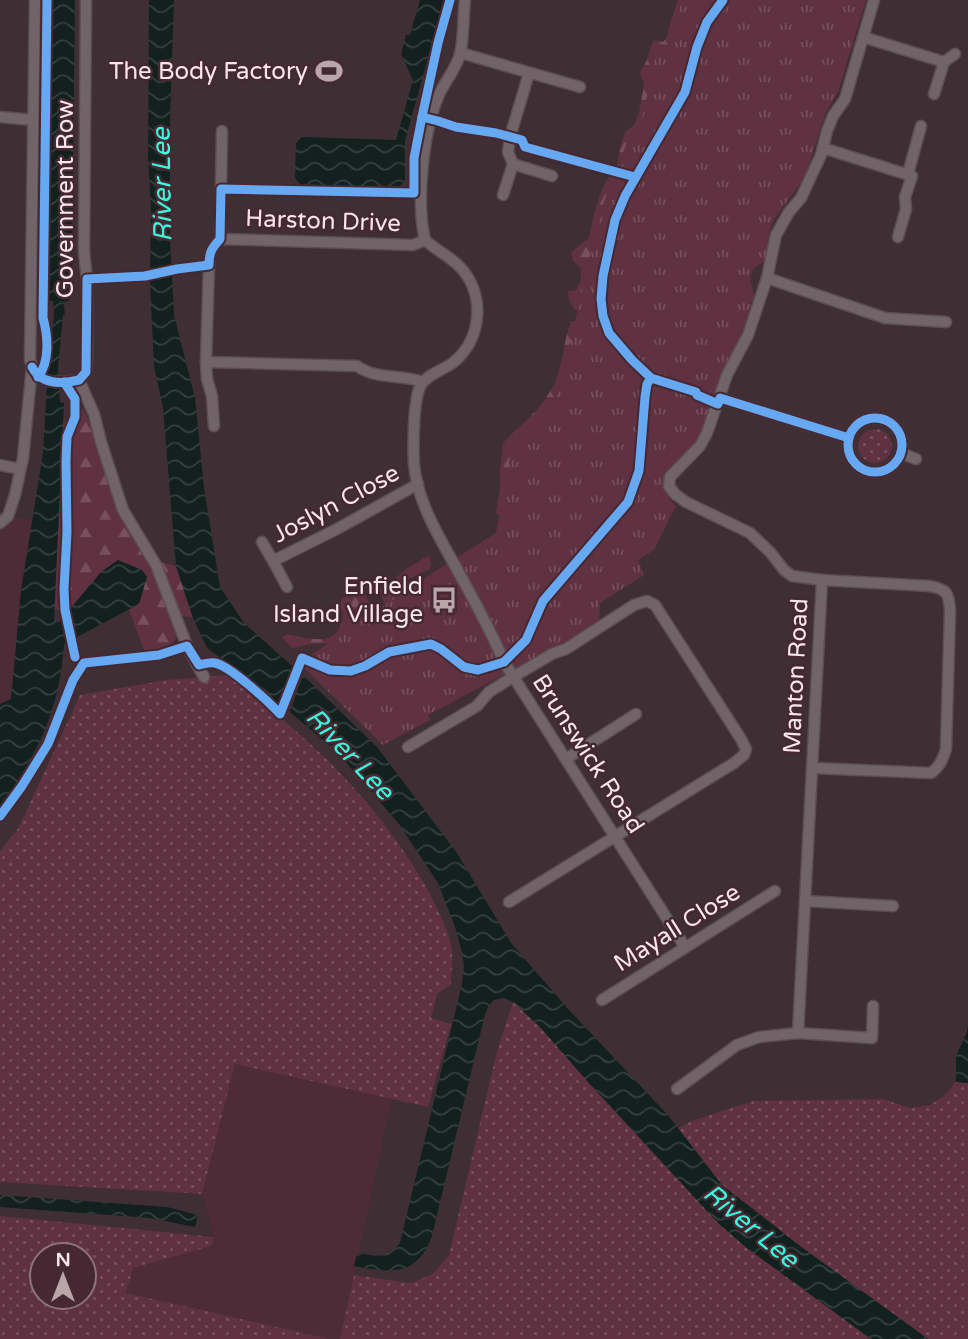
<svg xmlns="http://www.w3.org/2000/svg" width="968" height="1339" viewBox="0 0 968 1339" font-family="'Varela Round',sans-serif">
<defs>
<pattern id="grass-dots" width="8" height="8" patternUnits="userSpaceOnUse" patternTransform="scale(1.75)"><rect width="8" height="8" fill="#603140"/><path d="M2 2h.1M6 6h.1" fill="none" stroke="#784f5c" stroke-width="1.8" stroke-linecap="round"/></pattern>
<pattern id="forest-firs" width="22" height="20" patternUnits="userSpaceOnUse" patternTransform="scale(1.75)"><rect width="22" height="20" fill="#603140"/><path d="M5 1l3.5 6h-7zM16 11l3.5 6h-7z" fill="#784f5c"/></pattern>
<pattern id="park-tufts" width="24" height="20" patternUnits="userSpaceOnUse" patternTransform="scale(1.75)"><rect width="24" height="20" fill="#603140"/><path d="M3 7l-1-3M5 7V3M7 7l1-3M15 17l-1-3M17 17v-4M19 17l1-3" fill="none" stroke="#784f5c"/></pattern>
<pattern id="water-waves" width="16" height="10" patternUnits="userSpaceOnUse" patternTransform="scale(1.75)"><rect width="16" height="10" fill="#12201e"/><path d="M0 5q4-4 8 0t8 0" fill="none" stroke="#35403f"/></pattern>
</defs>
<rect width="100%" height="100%" fill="#3f2e34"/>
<g fill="#4e2c37">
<polygon points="0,515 32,520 21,591 11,699 0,704"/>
<polygon points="235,1064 392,1098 340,1339 330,1339 126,1293 133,1268 212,1246 214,1237 202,1194"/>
</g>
<g fill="url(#grass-dots)" fill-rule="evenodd">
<circle cx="875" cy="446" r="17"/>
<path d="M229 675C266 706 305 736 338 771 374 808 407 851 431 896 439 914 450 932 452 951 453 962 451 973 451 984L437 994 431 1018 451 1024 428 1107 235 1064 202 1194 0 1182V851L18 829 80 695 167 680Z"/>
<polygon points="513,1002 540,1027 588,1082 719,1224 747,1248 871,1339 340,1339 354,1275 411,1283 433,1274 449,1255 497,1051"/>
<polygon points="956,1082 968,1083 968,1339 928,1339 800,1246 722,1185 678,1128 694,1120 753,1101 883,1099 910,1108 930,1105 944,1096"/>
<path d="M0 1216 214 1237 212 1246 133 1268 126 1293 330 1339H0ZM42 1255H84V1297H42Z"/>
</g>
<g fill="url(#forest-firs)">
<path d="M678 0H688L667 70 621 168 617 166 621 143 626 131 634 125 639 113 644 84 640 75 641 69C649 62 648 49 654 40L663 42 667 37 669 27Z"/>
<path d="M610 175 615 177 588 309 575 310 569 301 568 291 576 290 581 280V268L573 261 571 252 589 238C593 217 598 193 610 175Z"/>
<path d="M571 321H575L578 323 569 377 507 519 496 513 500 487V471L503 443C523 422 544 408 556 380 563 361 564 340 571 321Z"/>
<polygon points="83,409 90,423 111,490 122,518 134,540 148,559 176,566 193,618 174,614 176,639 166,650 144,650 129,610 139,604 101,573 67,612 54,609 63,423"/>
<polygon points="429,555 431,564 428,570 405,581 410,592 390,612 383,600 380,590 408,568"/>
<path d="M357 590 364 593 379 620 332 643 311 644 292 648 282 637 287 634C304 637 331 647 340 627 341 625 343 618 343 616 343 610 338 606 342 599 345 596 353 593 357 590Z"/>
</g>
<polygon fill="url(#park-tufts)" points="682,0 866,0 838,92 825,114 805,177 774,219 768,235 772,236 764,261 753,269 750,277 754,295 741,335 721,373 707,419 698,439 665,477 665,486 670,500 676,506 654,550 638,560 644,575 600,603 599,624 428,715 430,720 383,745 299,663 440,568 496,533 513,440 555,401 573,330 600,212 630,135 641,124 658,44 670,45"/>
<g fill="url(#water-waves)">
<path d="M52 0H75L72 274 69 300 66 302 64 305 65 315H63L58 368 60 402 64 403 54 621 59 622 101 572 118 560 142 570 147 577 139 604 64 644C59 711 39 752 0 807V704L11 699 21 591 43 453 48 368 54 316 53 301 48 300Z"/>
<path d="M149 0H174L170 120V239L174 315 195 398 204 488 220 587 244 623 310 682 377 747 457 853 511 943 569 1010 667 1114 722 1185 800 1246 928 1339H871L747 1248 719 1224 588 1082 540 1027 513 1002 504 998 494 1000 489 1005 485 1014 432 1236C417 1277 391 1273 354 1266L357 1253C377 1256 385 1260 400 1243L462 984 464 966 462 952 455 927 438 883 399 824 337 752 265 691 207 648 193 618 185 594 176 566 163 408 154 366 150 283 151 211 148 158Z"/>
<polygon points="420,0 444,0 405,141 405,181 399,187 301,185 295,178 296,143 302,137 396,140 413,80 401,54 406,35 410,35"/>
<polygon points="968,1019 968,1083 956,1082 956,1056 967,1032"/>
<polygon points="0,1195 167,1207 198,1215 195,1227 150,1218 0,1207"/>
</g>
<g fill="#3f2e34">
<polygon points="174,263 175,275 147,282 147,270"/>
<polygon points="294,664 304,673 289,714 279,704"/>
</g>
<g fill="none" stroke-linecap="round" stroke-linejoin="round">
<g stroke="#5b4d52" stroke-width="13">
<g id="street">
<path d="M35 0 30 360C36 385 57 384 79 380L86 372 87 359V279L84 252 86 0"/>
<polyline points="863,37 944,62"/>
<polyline points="461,53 580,87"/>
<polyline points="934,94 944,62 955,54"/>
<polyline points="0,117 33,120"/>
<polyline points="823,148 912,176 905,197 906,209 898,237"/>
<polyline points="513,164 552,176"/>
<polyline points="908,174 921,126"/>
<polyline points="503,195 513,164 508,152 510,137 529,73"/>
<polyline points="220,239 222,131"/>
<path d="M425 240C436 250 449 256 459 266 485 292 483 337 455 361 445 370 428 373 421 385 413 398 413 447 414 464 417 499 436 532 453 562 471 595 490 628 504 662L685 947"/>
<path d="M425 240C416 203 423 133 438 97 444 82 456 70 460 54 464 39 463 16 465 0"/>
<polyline points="767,278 885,318 946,322"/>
<path d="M206 362 357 366C377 380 401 374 423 382"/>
<polyline points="79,380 94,414 101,442 123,510 156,565 187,646 204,677"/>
<polyline points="720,398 849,438"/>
<circle cx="875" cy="445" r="27"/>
<path d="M214 426 212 396 207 379 206 362 209 265C209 252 212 248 220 239L413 245 425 240"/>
<polyline points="901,453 916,459"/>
<polyline points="0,465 20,469"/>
<polyline points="0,523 8,516 15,495 23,458 32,367"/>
<polyline points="262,542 273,561"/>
<polyline points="287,587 273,561 337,529 418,484"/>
<polyline points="408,747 477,706 489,692 513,677 552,654 566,649 634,605 647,601 655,605 741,739 746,749 744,755 734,763 509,902"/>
<polyline points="566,759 636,714"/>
<path d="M812 768 931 773C940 766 943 759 946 749L950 611C949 593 947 589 929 586L822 580"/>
<polyline points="805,901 893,906"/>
<polyline points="602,1000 775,891"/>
<polyline points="798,1033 822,580 792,576 784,570 770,552 750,533 686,502 675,494 669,486 670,477 700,446 707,433 727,375 748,335 767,278 776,235 789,212 801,198 821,155 827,131 833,116 845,99 874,0"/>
<polyline points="677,1089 737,1045 759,1037 798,1033 872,1038 873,1006"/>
</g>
</g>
<use href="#street" stroke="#706468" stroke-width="10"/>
<g stroke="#452831" stroke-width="13">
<g id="cycleway">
<polyline points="723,0 707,22 697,47 685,92 625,196 615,220 603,276 601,299 603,316 609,333 632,360 651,378 696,392 697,395 718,404 720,398 849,438"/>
<polyline points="422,117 438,121 456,127 496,133 522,140 525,147 635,177"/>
<path d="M32 367C41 385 62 384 79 380L86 372 87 279 145 276 177 269 209 265C209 252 212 248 220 239L221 189 414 193V158L422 117 438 43 450 0"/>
<path d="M38 377C50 362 48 336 43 318L47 0"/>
<polyline points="64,382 75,399 75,417 67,437 66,461 67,532 64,589 65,610 75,657"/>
<circle cx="875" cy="445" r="27"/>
<path d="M0 816 22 786 48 744 73 680 84 663 159 655 187 646 199 665C204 664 209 662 215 663 230 666 269 702 280 714L302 658 330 670 351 671 365 666 389 652 431 644 441 649 464 667 478 670 504 662 526 640 543 601 628 502 639 471 645 397 647 384 651 378"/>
</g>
</g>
<use href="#cycleway" stroke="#66a8f1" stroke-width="9"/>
</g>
<defs>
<g id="stadium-bare" transform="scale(2.1)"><path d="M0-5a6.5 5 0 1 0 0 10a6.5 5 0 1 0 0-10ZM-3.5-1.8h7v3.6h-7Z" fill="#b8a6ab" stroke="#452831" stroke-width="2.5" paint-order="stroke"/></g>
<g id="bus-bare" transform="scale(2.1)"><path d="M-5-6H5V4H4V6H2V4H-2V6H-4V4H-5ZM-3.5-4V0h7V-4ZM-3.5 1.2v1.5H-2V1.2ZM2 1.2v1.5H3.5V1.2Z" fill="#b8a6ab" stroke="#452831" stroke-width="2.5" paint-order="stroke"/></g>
</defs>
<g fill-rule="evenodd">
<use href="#stadium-bare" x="329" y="71"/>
<use href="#bus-bare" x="444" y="600"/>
</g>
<g text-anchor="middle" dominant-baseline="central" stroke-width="5" stroke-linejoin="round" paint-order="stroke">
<g font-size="24" fill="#f9e6eb" stroke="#452831" text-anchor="end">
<text x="308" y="71">The Body Factory</text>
<text x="423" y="586">Enfield<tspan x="423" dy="28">Island Village</tspan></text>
</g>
<g font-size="24" fill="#f9e6eb" stroke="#452831">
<text transform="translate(65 199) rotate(-90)">Government Row</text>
<text transform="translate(323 221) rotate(2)">Harston Drive</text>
<text transform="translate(336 504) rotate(-28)">Joslyn Close</text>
<text transform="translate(796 676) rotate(-87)">Manton Road</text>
<text transform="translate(588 754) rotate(57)">Brunswick Road</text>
<text transform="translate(677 928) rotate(-32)">Mayall Close</text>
</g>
<g font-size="26" font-style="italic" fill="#3afbdc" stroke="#452831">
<text transform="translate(162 185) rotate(-91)">River Lee</text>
<text transform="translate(350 754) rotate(47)">River Lee</text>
<text transform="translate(751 1226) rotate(40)">River Lee</text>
</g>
</g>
<g transform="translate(63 1276)"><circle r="33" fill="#452831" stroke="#8d747b" stroke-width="2"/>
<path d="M0-5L12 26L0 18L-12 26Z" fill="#b8a6ab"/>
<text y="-10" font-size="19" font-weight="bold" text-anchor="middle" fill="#f9e6eb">N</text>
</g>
</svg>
